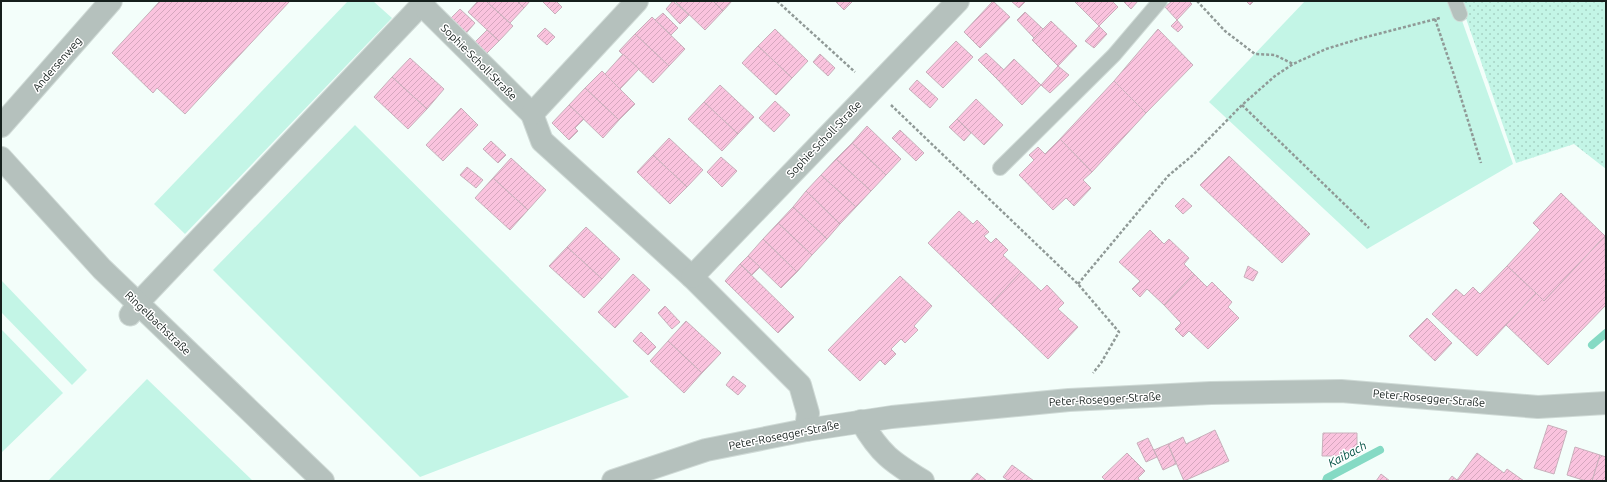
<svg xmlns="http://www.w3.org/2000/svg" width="1607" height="482" viewBox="0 0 1607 482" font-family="Ubuntu,sans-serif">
<defs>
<pattern id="grass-dots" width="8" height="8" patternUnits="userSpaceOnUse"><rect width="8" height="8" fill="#c3f5e6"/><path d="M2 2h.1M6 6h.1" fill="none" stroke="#a7d2c5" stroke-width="1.8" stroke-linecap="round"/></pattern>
<pattern id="building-hatch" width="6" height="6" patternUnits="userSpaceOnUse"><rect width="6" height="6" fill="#fac3de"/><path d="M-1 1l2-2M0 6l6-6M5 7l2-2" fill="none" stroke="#d5a7be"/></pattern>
</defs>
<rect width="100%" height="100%" fill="#f3fefa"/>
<polygon fill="url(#grass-dots)" points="1460,1 1606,1 1606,169 1574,144 1516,163"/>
<g fill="#c3f5e6">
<polygon points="348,1 373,1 392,18 185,234 154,204"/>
<polygon points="1305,1 1455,1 1513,164 1367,249 1209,102"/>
<polygon points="355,125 629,397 420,477 213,270"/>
<polygon points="1,280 87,370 72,385 1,312"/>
<polygon points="1,329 63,393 1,453"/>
<polygon points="147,379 253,481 48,481"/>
</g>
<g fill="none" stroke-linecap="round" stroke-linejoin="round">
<g stroke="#85dac4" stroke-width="8">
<polyline points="1592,345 1606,333"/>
<polyline points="1326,481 1327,478 1380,450"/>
</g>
</g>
<g fill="url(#building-hatch)" stroke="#c8b0bb">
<polygon points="160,1 290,1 185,114 157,88 153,93 112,53"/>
<polygon points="478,1 486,1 513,26 499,41 468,12"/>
<polygon points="486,1 517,1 524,8 510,23"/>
<polygon points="517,1 530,1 524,8"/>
<polygon points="542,1 556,1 562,7 555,14"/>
<polygon points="673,1 689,15 680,24 666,9"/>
<polygon points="675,1 713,1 723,11 705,30"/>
<polygon points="713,1 732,1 723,11"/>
<polygon points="835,1 853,1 844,10"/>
<polygon points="993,1 1010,17 980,48 964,32"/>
<polygon points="1011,1 1026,1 1019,8"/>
<polygon points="1074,1 1112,1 1118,7 1099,26"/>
<polygon points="1123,1 1138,1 1131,9"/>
<polygon points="1172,1 1189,1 1192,4 1177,20 1165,7"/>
<polygon points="1246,1 1254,1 1250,5"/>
<polygon points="460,9 475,23 462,38 446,23"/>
<polygon points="1025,12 1043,29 1034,38 1017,20"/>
<polygon points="663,13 678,28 671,35 655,20"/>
<polygon points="652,17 685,49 669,66 635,34"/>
<polygon points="1177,20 1183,27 1178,32 1171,26"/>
<polygon points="1051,21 1077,46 1058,66 1032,40"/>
<polygon points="1099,26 1107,34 1094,48 1085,41"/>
<polygon points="545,28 555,37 547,45 537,36"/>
<polygon points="775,29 808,61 792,78 758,46"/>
<polygon points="1158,29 1193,65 1146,113 1114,81"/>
<polygon points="487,30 499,41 483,57 471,46"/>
<polygon points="635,34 669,66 653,83 619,51"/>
<polygon points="956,41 973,57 943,88 926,72"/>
<polygon points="758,46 792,78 776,95 742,63"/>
<polygon points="986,53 1004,70 996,78 978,60"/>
<polygon points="623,54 639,69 620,89 605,74"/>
<polygon points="820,54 835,68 828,76 813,62"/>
<polygon points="410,58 444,89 427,109 392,77"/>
<polygon points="1014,59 1041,85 1022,105 996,78"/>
<polygon points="1058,66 1069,75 1050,93 1041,85"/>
<polygon points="602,71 635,104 619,120 585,88"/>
<polygon points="392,77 427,109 408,129 374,97"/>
<polygon points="917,80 938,99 930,108 909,89"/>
<polygon points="1114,81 1146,113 1092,172 1060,139"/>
<polygon points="720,85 754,117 738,134 704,102"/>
<polygon points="585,88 619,120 603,138 569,105"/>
<polygon points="976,99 1003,125 984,145 957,119"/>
<polygon points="775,101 790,115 774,132 759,118"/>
<polygon points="704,102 738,134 722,151 688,119"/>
<polygon points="569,105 584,119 575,128 578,131 569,140 552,123"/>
<polygon points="461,108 478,125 443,161 426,145"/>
<polygon points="957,119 971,133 964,141 949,127"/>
<polygon points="867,126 901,159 886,175 852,143"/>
<polygon points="900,130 924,153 916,161 892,138"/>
<polygon points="669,138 703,170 687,187 653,155"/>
<polygon points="1060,139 1092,172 1083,180 1091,188 1074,206 1066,198 1053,210 1019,175 1034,160 1029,155 1038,147 1045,154"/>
<polygon points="491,141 506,155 498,163 483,149"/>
<polygon points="852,143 886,175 871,191 836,159"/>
<polygon points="653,155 687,187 670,204 637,172"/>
<polygon points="1229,156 1310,234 1282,263 1200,185"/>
<polygon points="721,157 737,171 722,187 707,172"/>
<polygon points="511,158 546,190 528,210 493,178"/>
<polygon points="836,159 871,191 856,207 821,175"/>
<polygon points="467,167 483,180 476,188 460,175"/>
<polygon points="821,175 856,207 840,224 806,191"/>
<polygon points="493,178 528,210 510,230 475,198"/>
<polygon points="806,191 840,224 827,239 793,207"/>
<polygon points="1561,193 1605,236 1544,301 1507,266 1540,230 1533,223"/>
<polygon points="1183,198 1192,206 1183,214 1175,206"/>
<polygon points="793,207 827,239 812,255 778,223"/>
<polygon points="959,211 973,224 977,220 989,232 984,236 991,243 996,238 1008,250 1003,255 1021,272 991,304 928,243"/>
<polygon points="778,223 812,255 797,272 763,239"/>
<polygon points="586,227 620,259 602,279 567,247"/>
<polygon points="1150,230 1164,244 1169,239 1189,258 1184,264 1194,274 1164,305 1147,289 1140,297 1132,289 1140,281 1119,262"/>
<polygon points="1605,236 1606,305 1548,365 1506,325 1536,293 1544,301"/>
<polygon points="763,239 797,272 781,288 748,256"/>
<polygon points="567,247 602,279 584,298 549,266"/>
<polygon points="748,256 760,267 752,275 740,264"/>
<polygon points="740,264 794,317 778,333 725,281"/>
<polygon points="1248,266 1258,272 1253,281 1244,277"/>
<polygon points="1507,266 1536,293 1477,356 1432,314 1456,289 1464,296 1473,287 1480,294"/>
<polygon points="1021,272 1041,291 1047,285 1064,303 1058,309 1078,327 1048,359 991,304"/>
<polygon points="633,274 650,290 615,328 598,312"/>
<polygon points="1194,274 1207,287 1212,282 1232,302 1228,307 1239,318 1208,349 1189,331 1183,337 1175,329 1181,323 1164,305"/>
<polygon points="900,276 932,306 914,326 918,330 905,343 901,339 891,349 896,354 885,365 880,360 860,381 828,350"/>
<polygon points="665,306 680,322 672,329 658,313"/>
<polygon points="1427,318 1452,343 1435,361 1409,336"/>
<polygon points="686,321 721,353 702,373 668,341"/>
<polygon points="641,332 656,347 648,355 633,341"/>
<polygon points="668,341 702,373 684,393 650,361"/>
<polygon points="733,376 746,386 738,395 726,385"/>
<polygon points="1548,425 1567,431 1554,474 1534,468"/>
<polygon points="1215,430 1229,461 1184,481 1168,444 1183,437 1186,444"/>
<polygon points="1323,433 1357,433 1357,456 1322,456"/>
<polygon points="1148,438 1157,457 1146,462 1137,443"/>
<polygon points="1168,444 1176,464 1163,470 1154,450"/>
<polygon points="1575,447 1600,455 1592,481 1586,481 1567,475"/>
<polygon points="1127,453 1145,471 1138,478 1140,481 1106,481 1102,477"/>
<polygon points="1477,453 1504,473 1507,469 1524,481 1448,481 1452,476 1457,480"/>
<polygon points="1600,455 1606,457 1606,481 1592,481"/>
<polygon points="1012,465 1034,481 1009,481 1003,477"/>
<polygon points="977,473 987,481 970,481"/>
<polygon points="1381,474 1390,481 1376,481"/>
</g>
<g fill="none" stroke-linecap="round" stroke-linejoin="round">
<g stroke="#cfdad6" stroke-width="16">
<g id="service">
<polyline points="1455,1 1460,14"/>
<polyline points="1000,168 1114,55 1160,1"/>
</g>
</g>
<g stroke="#cfdad6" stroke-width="23">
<polyline id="pedestrian" points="130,315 138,303 425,1"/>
</g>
<g stroke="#cfdad6" stroke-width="24">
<g id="minor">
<polyline points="427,10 532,114 542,141 692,277 800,385 808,413 806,430"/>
<polyline points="532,114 637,1"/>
<polyline points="1,126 111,1"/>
<polyline points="1,158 102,269 323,481"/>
<polyline points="692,277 958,1"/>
<path d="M861 421C880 454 892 462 923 481"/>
<polyline points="613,481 706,450 806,430 892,417 1069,400 1211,393 1341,391 1538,407 1606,403"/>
</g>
</g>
<g stroke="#909a97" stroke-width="2.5" stroke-dasharray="3 2" stroke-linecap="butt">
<polyline points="777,1 855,72"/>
<polyline points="1197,1 1225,31 1255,54 1275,55 1293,64"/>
<polyline points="1435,19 1454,75 1481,163"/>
<polyline points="891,105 1078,284 1119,332 1101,363 1093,373"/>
<polyline points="1242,105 1369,228"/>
<polyline points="1078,284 1168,176 1193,155 1242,105 1275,76 1293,64 1326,49 1362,38 1440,18"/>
</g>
<use href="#service" stroke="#b5c1bd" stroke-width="14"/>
<use href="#pedestrian" stroke="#b5c1bd" stroke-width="21"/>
<use href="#minor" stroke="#b5c1bd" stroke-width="22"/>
</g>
<g text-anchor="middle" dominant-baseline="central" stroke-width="3" stroke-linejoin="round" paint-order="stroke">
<g font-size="11" fill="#151f1c" stroke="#fff">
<text transform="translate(479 62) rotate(45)">Sophie-Scholl-Straße</text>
<text transform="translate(57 64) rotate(-49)">Andersenweg</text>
<text transform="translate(824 139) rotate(-46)">Sophie-Scholl-Straße</text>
<text transform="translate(158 323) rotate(44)">Ringelbachstraße</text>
<text transform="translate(1429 398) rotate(5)">Peter-Rosegger-Straße</text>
<text transform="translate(1105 399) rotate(-3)">Peter-Rosegger-Straße</text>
<text transform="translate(784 435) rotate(-11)">Peter-Rosegger-Straße</text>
</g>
<g font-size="12" font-style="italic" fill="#015042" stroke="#fff">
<text transform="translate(1347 454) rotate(-28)">Kaibach</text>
</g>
</g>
<rect width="1607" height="482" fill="none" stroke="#151f1c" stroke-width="4"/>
</svg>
